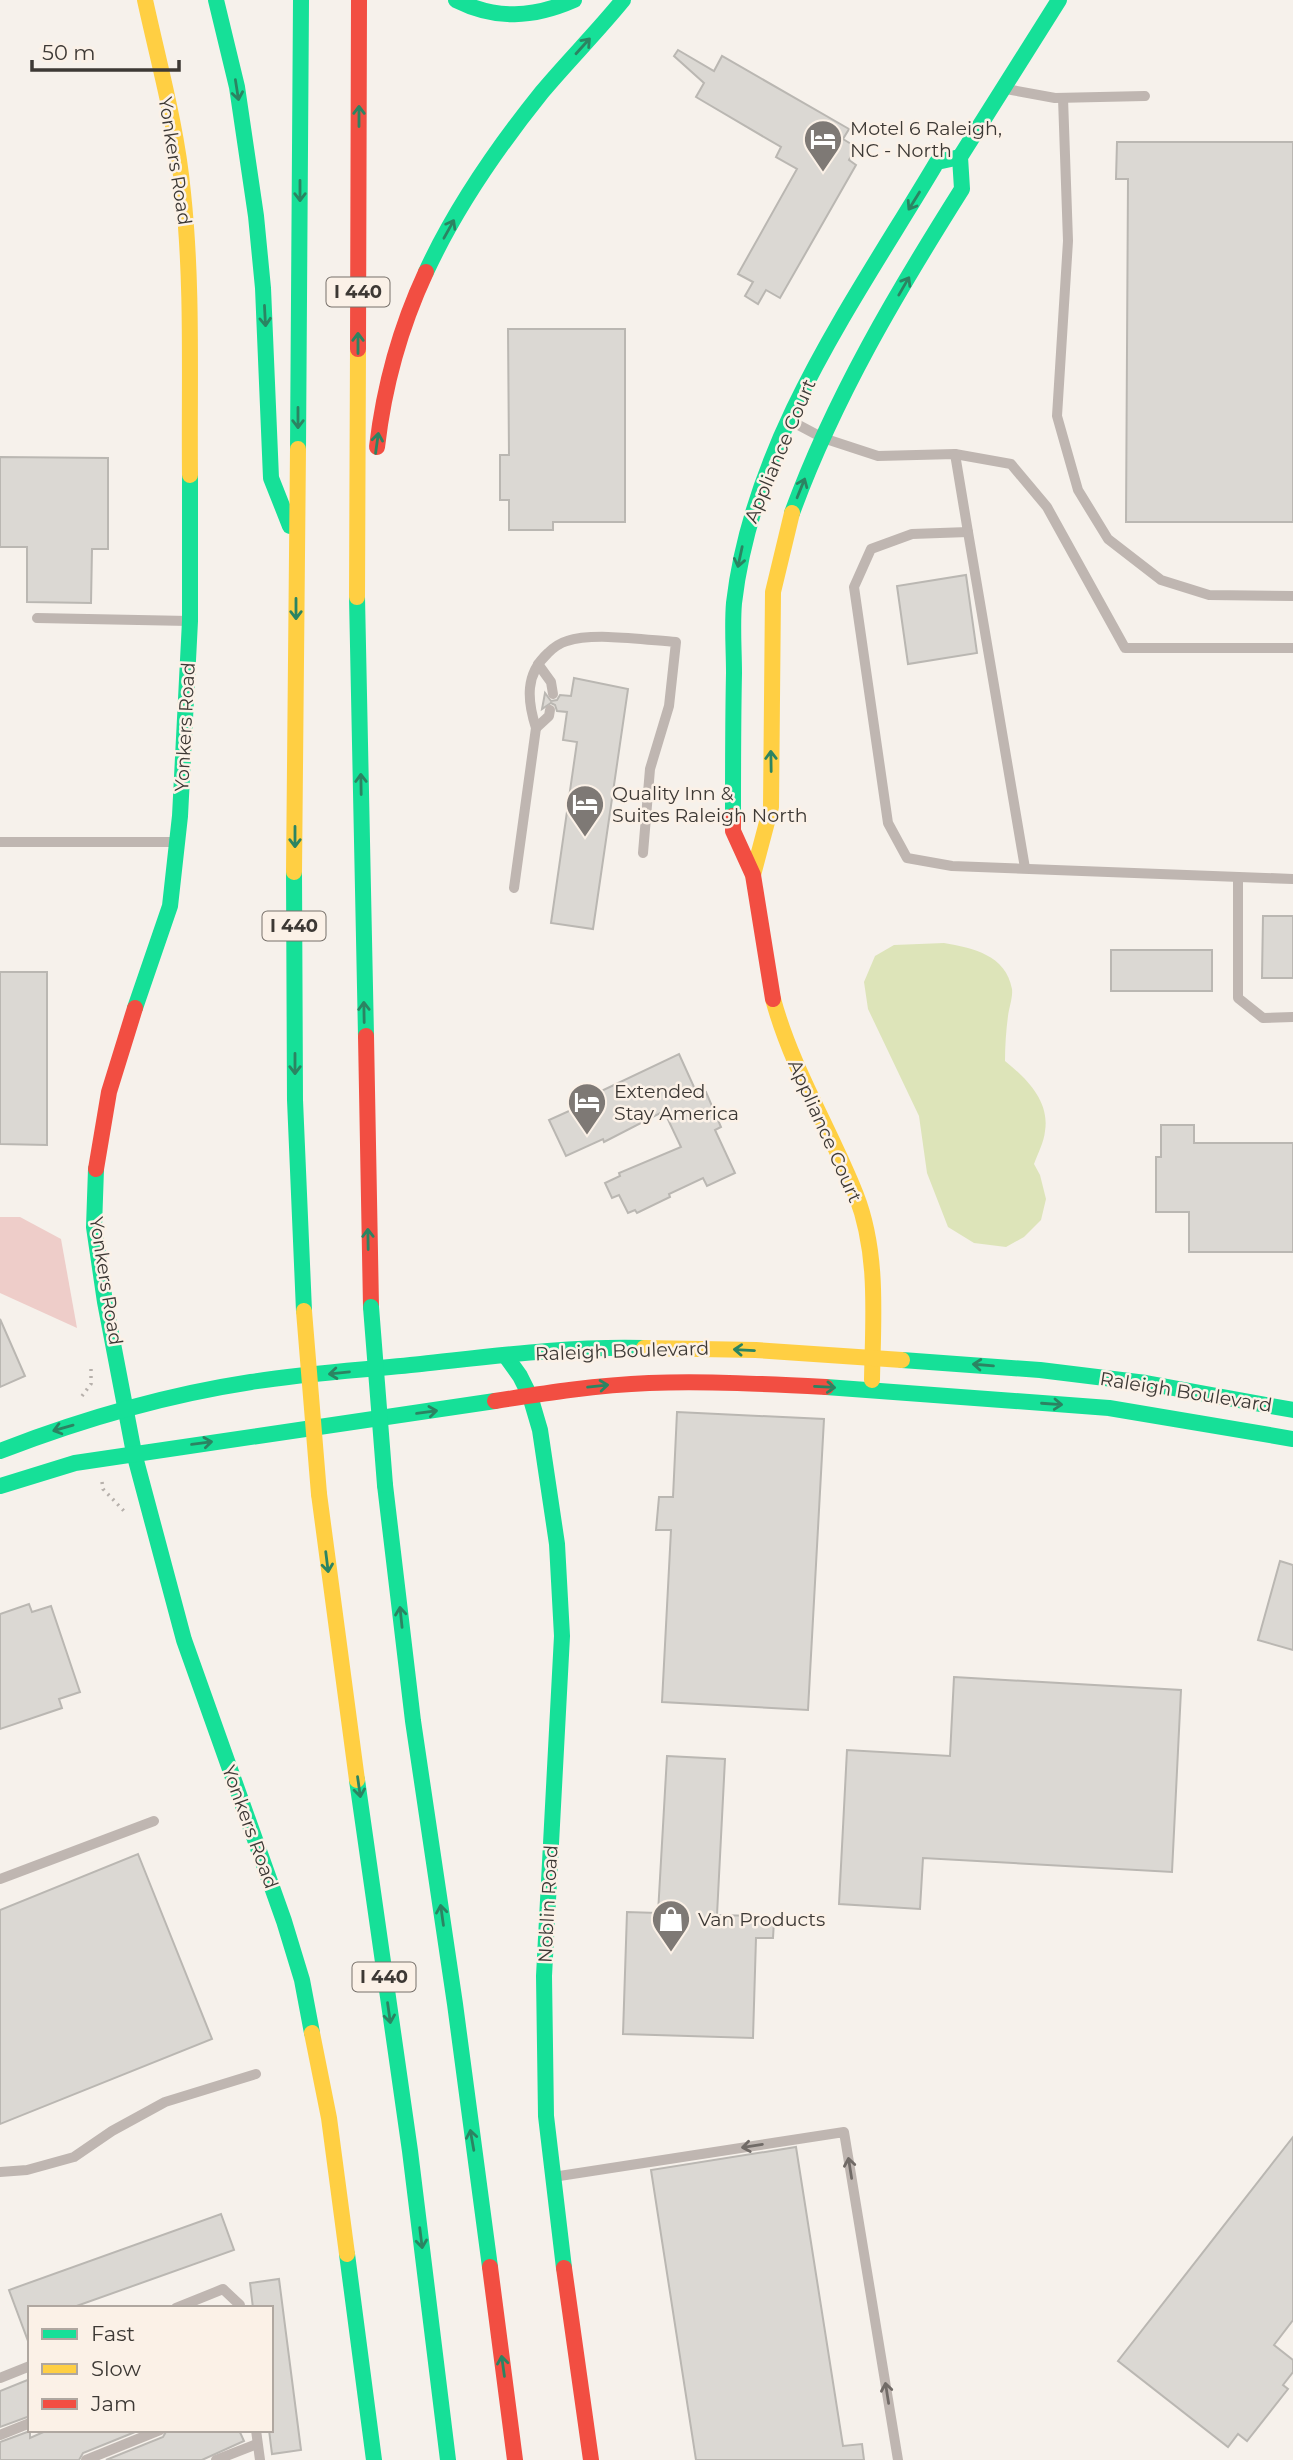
<svg xmlns="http://www.w3.org/2000/svg" width="1293" height="2460" viewBox="0 0 1293 2460" font-family="Montserrat,sans-serif">
<rect width="100%" height="100%" fill="#f6f1eb"/>
<polygon fill="#eecdc9" points="0,1217 20,1217 61,1239 77,1328 0,1293"/>
<path fill="#dde4b9" d="M944 943C973 948 1006 955 1012 989 1013 997 1009 1008 1008 1016 1006 1031 1005 1046 1005 1061 1026 1078 1050 1101 1045 1131 1044 1142 1038 1153 1034 1164L1040 1175 1046 1199 1041 1220 1024 1237 1006 1247 974 1243 948 1227 927 1173 919 1116 868 1009 864 982 875 956 894 945Z"/>
<g fill="#dbd8d3" stroke="#bab7b2" stroke-width="2">
<polygon points="678,50 714,71 722,56 849,129 843,139 856,147 849,160 856,165 780,298 766,290 758,304 745,296 753,282 738,274 797,169 776,157 781,147 696,97 704,83 674,56"/>
<polygon points="1117,142 1293,142 1293,522 1126,522 1128,179 1116,179"/>
<polygon points="508,329 625,329 625,522 553,522 553,530 509,530 509,500 500,500 500,455 509,455"/>
<polygon points="0,457 108,458 108,549 92,549 91,603 27,602 27,547 0,547"/>
<polygon points="966,575 977,653 908,664 897,586"/>
<polygon points="574,678 628,689 593,929 551,923 577,742 563,740 567,712 557,711 555,705 551,703 542,709 545,693 551,701 557,700 560,695 571,696"/>
<polygon points="1263,916 1293,916 1293,978 1262,978"/>
<rect x="1111" y="950" width="101" height="41"/>
<polygon points="0,972 47,972 47,1145 0,1144"/>
<polygon points="679,1054 698,1096 706,1092 721,1127 715,1130 735,1173 707,1186 703,1178 669,1194 670,1197 637,1213 635,1210 628,1213 619,1195 612,1198 605,1183 620,1176 619,1173 681,1147 664,1111 604,1142 603,1139 566,1156 549,1120 578,1107 576,1103"/>
<polygon points="1161,1125 1194,1125 1194,1143 1293,1143 1293,1252 1189,1252 1189,1212 1156,1212 1156,1157 1161,1157"/>
<polygon points="0,1319 25,1376 0,1387"/>
<polygon points="677,1412 824,1419 808,1710 662,1702 671,1530 656,1530 659,1497 673,1497"/>
<polygon points="1280,1561 1293,1565 1293,1650 1258,1640"/>
<polygon points="29,1604 32,1612 51,1606 80,1692 59,1699 62,1708 0,1729 0,1614"/>
<polygon points="954,1677 1181,1690 1172,1872 923,1858 920,1909 839,1904 847,1750 950,1756"/>
<polygon points="667,1756 725,1759 717,1915 757,1916 757,1919 774,1921 773,1938 756,1938 753,2038 623,2034 627,1912 658,1913"/>
<polygon points="138,1854 212,2039 0,2124 0,1910"/>
<polygon points="1293,2137 1293,2320 1274,2345 1293,2360 1293,2372 1283,2385 1288,2389 1247,2441 1238,2434 1228,2447 1118,2361"/>
<polygon points="796,2147 843,2446 862,2444 864,2460 696,2460 651,2170"/>
<polygon points="221,2214 234,2250 71,2308 30,2308 30,2341 28,2341 9,2290"/>
<polygon points="279,2279 301,2450 272,2454 269,2430 271,2430 271,2308 253,2308 250,2283"/>
<polygon points="30,2379 30,2416 0,2427 0,2391"/>
<polygon points="48,2430 140,2430 83,2453 79,2460 0,2460 0,2442 30,2431 30,2438"/>
<polygon points="167,2430 239,2430 244,2441 202,2460 106,2460 163,2437"/>
</g>
<g fill="none" stroke-linecap="round" stroke-linejoin="round">
<g stroke="#b6b0ab" stroke-width="3.5" stroke-dasharray="2 5" stroke-linecap="butt">
<polyline points="82,1396 91,1384 91,1365"/>
<polyline points="102,1482 103,1489 124,1511"/>
</g>
<g stroke="#bfb6b1" stroke-width="10">
<polyline points="1006,89 1055,98 1145,96"/>
<polyline points="1063,98 1068,241 1057,416 1078,490 1108,539 1161,580 1209,595 1293,596"/>
<polyline points="789,420 823,438 878,456 955,454 1011,464 1047,507 1125,648 1293,648"/>
<polyline points="955,454 968,532 912,534 871,549 854,587 888,823 907,858 952,866 1293,879"/>
<polyline points="968,532 1025,868"/>
<polyline points="37,618 189,621"/>
<polyline points="538,664 551,682 553,694"/>
<polyline points="536,728 549,716 550,710"/>
<polyline points="0,842 174,842"/>
<polyline points="1238,877 1238,998 1263,1018 1293,1017"/>
<path d="M514 888 536 728C527 700 525 674 548 653 553 648 560 643 567 641 593 632 647 640 676 642L669 706 650 769 643 853"/>
<polyline points="0,1879 154,1821"/>
<polyline points="0,2172 27,2170 74,2157 112,2131 165,2102 256,2074"/>
<polyline points="553,2177 844,2132 898,2460"/>
<polyline points="176,2308 223,2289 240,2305 240,2308"/>
<polyline points="0,2378 30,2366"/>
<polyline points="256,2430 260,2460"/>
<polyline points="0,2435 30,2423"/>
<polyline points="86,2460 160,2430"/>
<polyline points="216,2460 257,2444"/>
</g>
<g stroke="#16e098" stroke-width="16">
<polyline points="216,0 237,87 256,216 263,288 271,478 290,526"/>
<path d="M456 0C496 20 533 18 574 0"/>
<path d="M426 272C456 207 497 148 542 92 568 61 597 32 623 0"/>
<polyline points="298,449 301,0"/>
<path d="M792 513C834 398 897 292 962 189L960 157 1059 0"/>
<polyline points="357,597 366,1036"/>
<path d="M733 816C733 768 733 720 734 673 734 650 732 626 734 603 753 439 855 300 937 162L960 157"/>
<polyline points="294,872 295,1100 304,1311"/>
<polyline points="135,1008 170,906 180,816 190,621 190,475"/>
<polyline points="96,1169 94,1227 105,1302 134,1453 184,1640 284,1921 302,1980 312,2033"/>
<polyline points="505,1355 520,1376 530,1396 540,1430 557,1544 562,1636 544,1976 546,2116 564,2268"/>
<polyline points="902,1360 1040,1370 1146,1383 1293,1410"/>
<polyline points="826,1387 1109,1408 1293,1439"/>
<path d="M0 1451C80 1420 166 1395 251 1382 307 1373 364 1370 421 1364 495 1356 569 1346 644 1348"/>
<polyline points="385,1485 413,1721 455,2004 490,2267"/>
<polyline points="0,1486 75,1463 495,1401"/>
<polyline points="357,1780 410,2151 448,2460"/>
<polyline points="347,2254 374,2460"/>
</g>
<g stroke="#ffcf43" stroke-width="16">
<path d="M145 0C159 64 177 128 183 193 193 287 189 382 190 475"/>
<polyline points="357,597 358,349"/>
<polyline points="294,872 298,449"/>
<polyline points="753,875 771,807 773,592 792,513"/>
<path d="M773 999C792 1069 830 1129 856 1195 879 1254 873 1319 872 1380"/>
<polyline points="644,1348 756,1350 902,1360"/>
<polyline points="319,1494 357,1780"/>
<polyline points="312,2033 329,2118 347,2254"/>
</g>
<g stroke="#f24e42" stroke-width="16">
<polyline points="358,349 359,0"/>
<path d="M377 447C384 386 400 328 426 272"/>
<polyline points="733,816 733,831 753,875 773,999"/>
<polyline points="366,1036 371,1307"/>
<polyline points="96,1169 109,1092 135,1008"/>
<path d="M495 1401C546 1393 597 1385 649 1383 708 1381 767 1384 826 1387"/>
<polyline points="490,2267 515,2460"/>
<polyline points="564,2268 591,2460"/>
</g>
<polyline stroke="#16e098" stroke-width="16" points="371,1307 385,1485"/>
<polyline stroke="#ffcf43" stroke-width="16" points="304,1311 319,1494"/>
</g>
<defs><path id="oneway-shaft" d="M-6 0H5M1.5-3L5.5 0L1.5 3" fill="none" stroke-width="1.6" stroke-linecap="round" stroke-linejoin="round" transform="scale(1.75)"/></defs>
<g stroke="#2b8462">
<use href="#oneway-shaft" transform="translate(583 46) rotate(-48)"/>
<use href="#oneway-shaft" transform="translate(237 90) rotate(81)"/>
<use href="#oneway-shaft" transform="translate(359 116) rotate(-90)"/>
<use href="#oneway-shaft" transform="translate(300 191) rotate(90)"/>
<use href="#oneway-shaft" transform="translate(914 201) rotate(122)"/>
<use href="#oneway-shaft" transform="translate(449 229) rotate(-61)"/>
<use href="#oneway-shaft" transform="translate(904 286) rotate(-60)"/>
<use href="#oneway-shaft" transform="translate(265 316) rotate(87)"/>
<use href="#oneway-shaft" transform="translate(358 343) rotate(-90)"/>
<use href="#oneway-shaft" transform="translate(298 418) rotate(90)"/>
<use href="#oneway-shaft" transform="translate(377 443) rotate(-82)"/>
<use href="#oneway-shaft" transform="translate(801 488) rotate(-68)"/>
<use href="#oneway-shaft" transform="translate(740 557) rotate(102)"/>
<use href="#oneway-shaft" transform="translate(296 609) rotate(90)"/>
<use href="#oneway-shaft" transform="translate(771 761) rotate(-91)"/>
<use href="#oneway-shaft" transform="translate(361 784) rotate(-91)"/>
<use href="#oneway-shaft" transform="translate(295 837) rotate(90)"/>
<use href="#oneway-shaft" transform="translate(364 1012) rotate(-91)"/>
<use href="#oneway-shaft" transform="translate(295 1064) rotate(90)"/>
<use href="#oneway-shaft" transform="translate(368 1239) rotate(-91)"/>
<use href="#oneway-shaft" transform="translate(744 1350) rotate(-177)"/>
<use href="#oneway-shaft" transform="translate(983 1365) rotate(-175)"/>
<use href="#oneway-shaft" transform="translate(339 1373) rotate(174)"/>
<use href="#oneway-shaft" transform="translate(598 1386) rotate(-6)"/>
<use href="#oneway-shaft" transform="translate(825 1387) rotate(3)"/>
<use href="#oneway-shaft" transform="translate(1052 1404) rotate(4)"/>
<use href="#oneway-shaft" transform="translate(427 1412) rotate(-8)"/>
<use href="#oneway-shaft" transform="translate(63 1428) rotate(164)"/>
<use href="#oneway-shaft" transform="translate(202 1443) rotate(-8)"/>
<use href="#oneway-shaft" transform="translate(327 1562) rotate(83)"/>
<use href="#oneway-shaft" transform="translate(401 1617) rotate(-96)"/>
<use href="#oneway-shaft" transform="translate(359 1787) rotate(82)"/>
<use href="#oneway-shaft" transform="translate(442 1915) rotate(-98)"/>
<use href="#oneway-shaft" transform="translate(389 2013) rotate(82)"/>
<use href="#oneway-shaft" transform="translate(472 2140) rotate(-100)"/>
<use href="#oneway-shaft" transform="translate(421 2238) rotate(83)"/>
<use href="#oneway-shaft" transform="translate(503 2366) rotate(-98)"/>
</g>
<g stroke="#716b67">
<use href="#oneway-shaft" transform="translate(752 2146) rotate(171)"/>
<use href="#oneway-shaft" transform="translate(850 2168) rotate(-99)"/>
<use href="#oneway-shaft" transform="translate(887 2393) rotate(-99)"/>
</g>
<defs>
<g id="hotel-pin" transform="scale(2.0125)"><path d="M0 17L-7.5 6A9.5 9.5 0 1 1 7.5 6Z" fill="#7e7975" stroke="#fbf1e7"/><path d="M-6-4.5h1.5V1H6V5H4.5V3h-9V5H-6ZM-4 0a1.8 1.8 0 1 1 3.6 0ZM.5 0V-2.5h3Q6-2.5 6 0Z" fill="#fff"/></g>
<g id="shop-pin" transform="scale(2.0125)"><path d="M0 17L-7.5 6A9.5 9.5 0 1 1 7.5 6Z" fill="#7e7975" stroke="#fbf1e7"/><path d="M-5-2.5h2.3a2.7 3.5 0 0 1 5.4 0H5L5.5 6h-11ZM-1.5-2.5h3a1.5 2.3 0 0 0-3 0Z" fill="#fff"/></g>
</defs>
<g fill-rule="evenodd">
<use href="#hotel-pin" x="823" y="139"/>
<use href="#hotel-pin" x="585" y="804"/>
<use href="#hotel-pin" x="587" y="1102"/>
<use href="#shop-pin" x="671" y="1919"/>
</g>
<g text-anchor="middle" dominant-baseline="central" stroke-width="5" stroke-linejoin="round" paint-order="stroke">
<g fill="#fbf1e7" stroke="#76706a" stroke-width="2">
<rect x="326.5" y="277.5" width="63" height="29" rx="5"/>
<rect x="262.5" y="911.5" width="63" height="29" rx="5"/>
<rect x="352.5" y="1962.5" width="63" height="29" rx="5"/>
</g>
<g font-size="18" font-weight="bold" fill="#3d3935">
<text x="358" y="292">I 440</text>
<text x="294" y="926">I 440</text>
<text x="384" y="1977">I 440</text>
</g>
<g font-size="19" fill="#3d3935" stroke="#fbf1e7" text-anchor="start">
<text x="850" y="128">Motel 6 Raleigh,<tspan x="850" dy="22">NC - North</tspan></text>
<text x="612" y="793">Quality Inn &amp;<tspan x="612" dy="22">Suites Raleigh North</tspan></text>
<text x="614" y="1091">Extended<tspan x="614" dy="22">Stay America</tspan></text>
<text x="698" y="1919">Van Products</text>
</g>
<g font-size="19" fill="#3d3935" stroke="#fbf1e7">
<text transform="translate(175 161) rotate(81)">Yonkers Road</text>
<text transform="translate(780 451) rotate(-67)">Appliance Court</text>
<text transform="translate(185 727) rotate(-87)">Yonkers Road</text>
<text transform="translate(825 1131) rotate(66)">Appliance Court</text>
<text transform="translate(106 1281) rotate(81)">Yonkers Road</text>
<text transform="translate(622 1351) rotate(-2)">Raleigh Boulevard</text>
<text transform="translate(1186 1392) rotate(9)">Raleigh Boulevard</text>
<text transform="translate(250 1827) rotate(70)">Yonkers Road</text>
<text transform="translate(548 1904) rotate(-87)">Noblin Road</text>
</g>
</g>
<rect x="28" y="2306" width="245" height="126" fill="#fbf1e7" stroke="#afa7a0" stroke-width="2"/>
<rect x="42" y="2329" width="35" height="10" fill="#16e098" stroke="#afa7a0" stroke-width="2"/>
<text x="91" y="2341" font-size="21" fill="#3d3935">Fast</text>
<rect x="42" y="2364" width="35" height="10" fill="#ffcf43" stroke="#afa7a0" stroke-width="2"/>
<text x="91" y="2376" font-size="21" fill="#3d3935">Slow</text>
<rect x="42" y="2399" width="35" height="10" fill="#f24e42" stroke="#afa7a0" stroke-width="2"/>
<text x="91" y="2411" font-size="21" fill="#3d3935">Jam</text>
<path d="M32 60v10h147v-10" fill="none" stroke="#3d3935" stroke-width="3.5"/>
<text x="42" y="60" font-size="21" fill="#3d3935" stroke="#fbf1e7" stroke-width="5" paint-order="stroke">50 m</text>
</svg>
